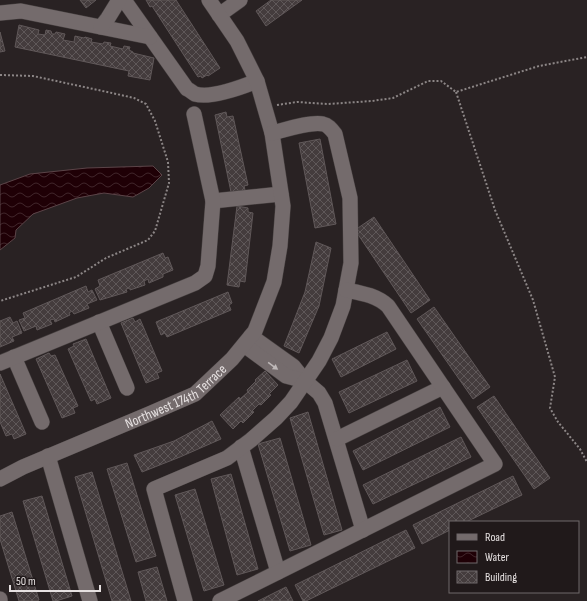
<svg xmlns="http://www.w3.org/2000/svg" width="587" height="601" viewBox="0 0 587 601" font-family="'Sofia Sans Condensed',sans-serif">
<defs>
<pattern id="water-waves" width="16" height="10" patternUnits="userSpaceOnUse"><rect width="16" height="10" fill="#1f0006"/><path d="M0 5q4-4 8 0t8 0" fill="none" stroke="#40252a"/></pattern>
<pattern id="building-cross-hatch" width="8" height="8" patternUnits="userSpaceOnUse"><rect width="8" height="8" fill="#443c3d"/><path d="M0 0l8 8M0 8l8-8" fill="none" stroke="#5f5859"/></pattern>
</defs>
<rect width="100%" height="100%" fill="#292223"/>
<polygon fill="url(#water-waves)" stroke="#5b4448" points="153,166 162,175 149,188 133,197 104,193 77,198 33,214 16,230 15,238 0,250 0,185 30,174 87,168"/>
<g fill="url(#building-cross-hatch)" stroke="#605859">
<polygon points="80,0 96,0 86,8"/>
<polygon points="146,0 176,0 220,68 208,76 207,75 202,78 201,76 198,77 152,6 150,7"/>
<polygon points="271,0 302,0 266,26 256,11"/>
<polygon points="19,25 39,30 38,34 45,35 46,30 51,31 52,34 55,34 56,32 65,34 63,40 74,42 75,36 84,38 85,37 92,39 91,42 103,44 104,42 111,43 110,46 123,49 124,46 130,47 129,50 133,52 133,53 154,58 150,80 128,76 129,71 15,47"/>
<polygon points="0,32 5,51 0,52"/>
<polygon points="226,112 227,117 233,116 248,185 244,186 245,190 231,192 215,115"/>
<polygon points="320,139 336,224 315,228 299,143"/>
<polygon points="237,206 248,208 248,212 253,213 245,282 240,281 239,287 227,285"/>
<polygon points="374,217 430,300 411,313 355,230"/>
<polygon points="316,242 331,248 319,306 299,353 284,346 305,292"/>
<polygon points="163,253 165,258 168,257 173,270 163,274 163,277 149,283 148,279 144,281 145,285 130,290 130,288 126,289 127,292 100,300 95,289 100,286 98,280"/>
<polygon points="86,286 88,292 92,290 97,300 87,304 89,308 74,314 72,311 69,313 70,315 55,322 54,319 50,320 52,324 37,330 36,326 24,331 19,320 25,318 23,313"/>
<polygon points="228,292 232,303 229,305 231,310 167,337 165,333 161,335 156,322"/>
<polygon points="434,307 490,387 473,399 417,319"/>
<polygon points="10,317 13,323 17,321 22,333 12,337 14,341 0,347 0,321"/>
<polygon points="133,318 135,322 140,319 162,371 157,373 159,378 146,383 121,323"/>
<polygon points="387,332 396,349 341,377 332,359"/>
<polygon points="86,339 111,398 97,404 95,399 91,401 68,349 74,346 73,344"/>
<polygon points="49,353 51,356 55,355 78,406 73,408 75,413 62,418 36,359"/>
<polygon points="407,360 417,381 349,413 339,392"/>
<polygon points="265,371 278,385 269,394 271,395 261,405 259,404 252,411 254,412 243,423 241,421 233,429 220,415 239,397 240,399 248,392 247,390 256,381 255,380"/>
<polygon points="0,374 26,434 14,439 12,434 6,436 0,422"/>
<polygon points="494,396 550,478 534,489 477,407"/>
<polygon points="440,407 450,427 363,470 353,451"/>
<polygon points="308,412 342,530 324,535 290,418"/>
<polygon points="212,421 221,439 180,457 142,472 134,455 174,441"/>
<polygon points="461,437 471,457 373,504 363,485"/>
<polygon points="280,438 311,545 290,551 258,444"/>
<polygon points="127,463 156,556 136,562 107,469"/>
<polygon points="92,472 131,601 112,601 75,477"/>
<polygon points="231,474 258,569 237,575 211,479"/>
<polygon points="513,476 522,495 466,522 450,522 450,530 422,544 413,525"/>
<polygon points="195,489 224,585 204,591 175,495"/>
<polygon points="42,496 72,596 56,601 53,601 23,501"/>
<polygon points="12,512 39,600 37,601 19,601 0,539 0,516"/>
<polygon points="406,530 415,548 306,601 303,601 295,585"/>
<polygon points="157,567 167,601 146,601 138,572"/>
<polygon points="286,587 293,601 258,601"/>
</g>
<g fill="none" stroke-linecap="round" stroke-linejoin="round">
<g stroke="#453f3f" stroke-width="16">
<g id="minor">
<path d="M124 0 187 89C190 90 193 93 195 94 211 99 242 87 257 81"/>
<polyline points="0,13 21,11 150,37"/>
<polyline points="219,15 240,0"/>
<polyline points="101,27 108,18 119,0"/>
<polyline points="213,201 281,194"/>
<polyline points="99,322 127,388"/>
<polyline points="251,336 293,366 305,381 319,393 325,403 363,530"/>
<polyline points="244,345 286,376 305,381"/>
<polyline points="14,357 42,422"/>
<polyline points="0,363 195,283 205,276 208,266 213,201 194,114"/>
<polyline points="337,439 443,387"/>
<polyline points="241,447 278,572"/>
<polyline points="48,456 90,601"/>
<path id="s1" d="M0 479 23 467 149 414 195 394 232 359 255 331 274 282 280 246 283 206 272 133 257 81 237 41 209 0"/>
<polyline points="0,599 0,601"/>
<path d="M185 601 154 489 227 458 251 440 276 418 291 402 319 361 331 338 343 306 351 263 350 198 335 134C331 129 328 125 323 124 312 121 284 130 272 133"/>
<path d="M220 601 495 464 388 306C376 295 361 293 346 290"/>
</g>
</g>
<g stroke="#8c8686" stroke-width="2" stroke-dasharray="2 2" stroke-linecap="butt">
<polyline points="0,75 33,76 112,93 134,98 146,104 155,121 168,162 169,183 155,231 148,240 106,258 76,277 0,301"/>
<polyline points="456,92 495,210 533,300 555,377 550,408 558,422 580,449 587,462"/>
<polyline points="277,105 297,102 328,104 372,101 393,98 428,81 441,81 456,92 539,66 587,57"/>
</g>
<use href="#minor" stroke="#746b6c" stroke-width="15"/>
</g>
<defs><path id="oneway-solid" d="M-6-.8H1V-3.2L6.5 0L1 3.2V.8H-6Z"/></defs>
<use fill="#beb8b8" href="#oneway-solid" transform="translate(273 366) rotate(36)"/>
<g text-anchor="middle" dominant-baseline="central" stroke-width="3" stroke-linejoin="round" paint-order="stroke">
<g font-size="14" fill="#e6e1e1" stroke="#20191a">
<text stroke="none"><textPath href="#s1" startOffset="195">Northwest 174th Terrace</textPath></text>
</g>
</g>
<rect x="449" y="521" width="130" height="72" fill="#20191a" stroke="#6f696a"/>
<rect x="457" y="534" width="20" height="6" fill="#746b6c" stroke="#6f696a"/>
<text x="485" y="541" font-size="12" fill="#e6e1e1">Road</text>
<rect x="457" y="551" width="20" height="12" fill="url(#water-waves)" stroke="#6f696a"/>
<text x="485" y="561" font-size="12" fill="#e6e1e1">Water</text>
<rect x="457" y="571" width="20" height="12" fill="url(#building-cross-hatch)" stroke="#6f696a"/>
<text x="485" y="581" font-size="12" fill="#e6e1e1">Building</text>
<path d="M10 585v6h90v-6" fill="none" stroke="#e6e1e1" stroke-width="2"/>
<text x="16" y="585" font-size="12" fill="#e6e1e1" stroke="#20191a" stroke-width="3" paint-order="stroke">50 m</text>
</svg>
